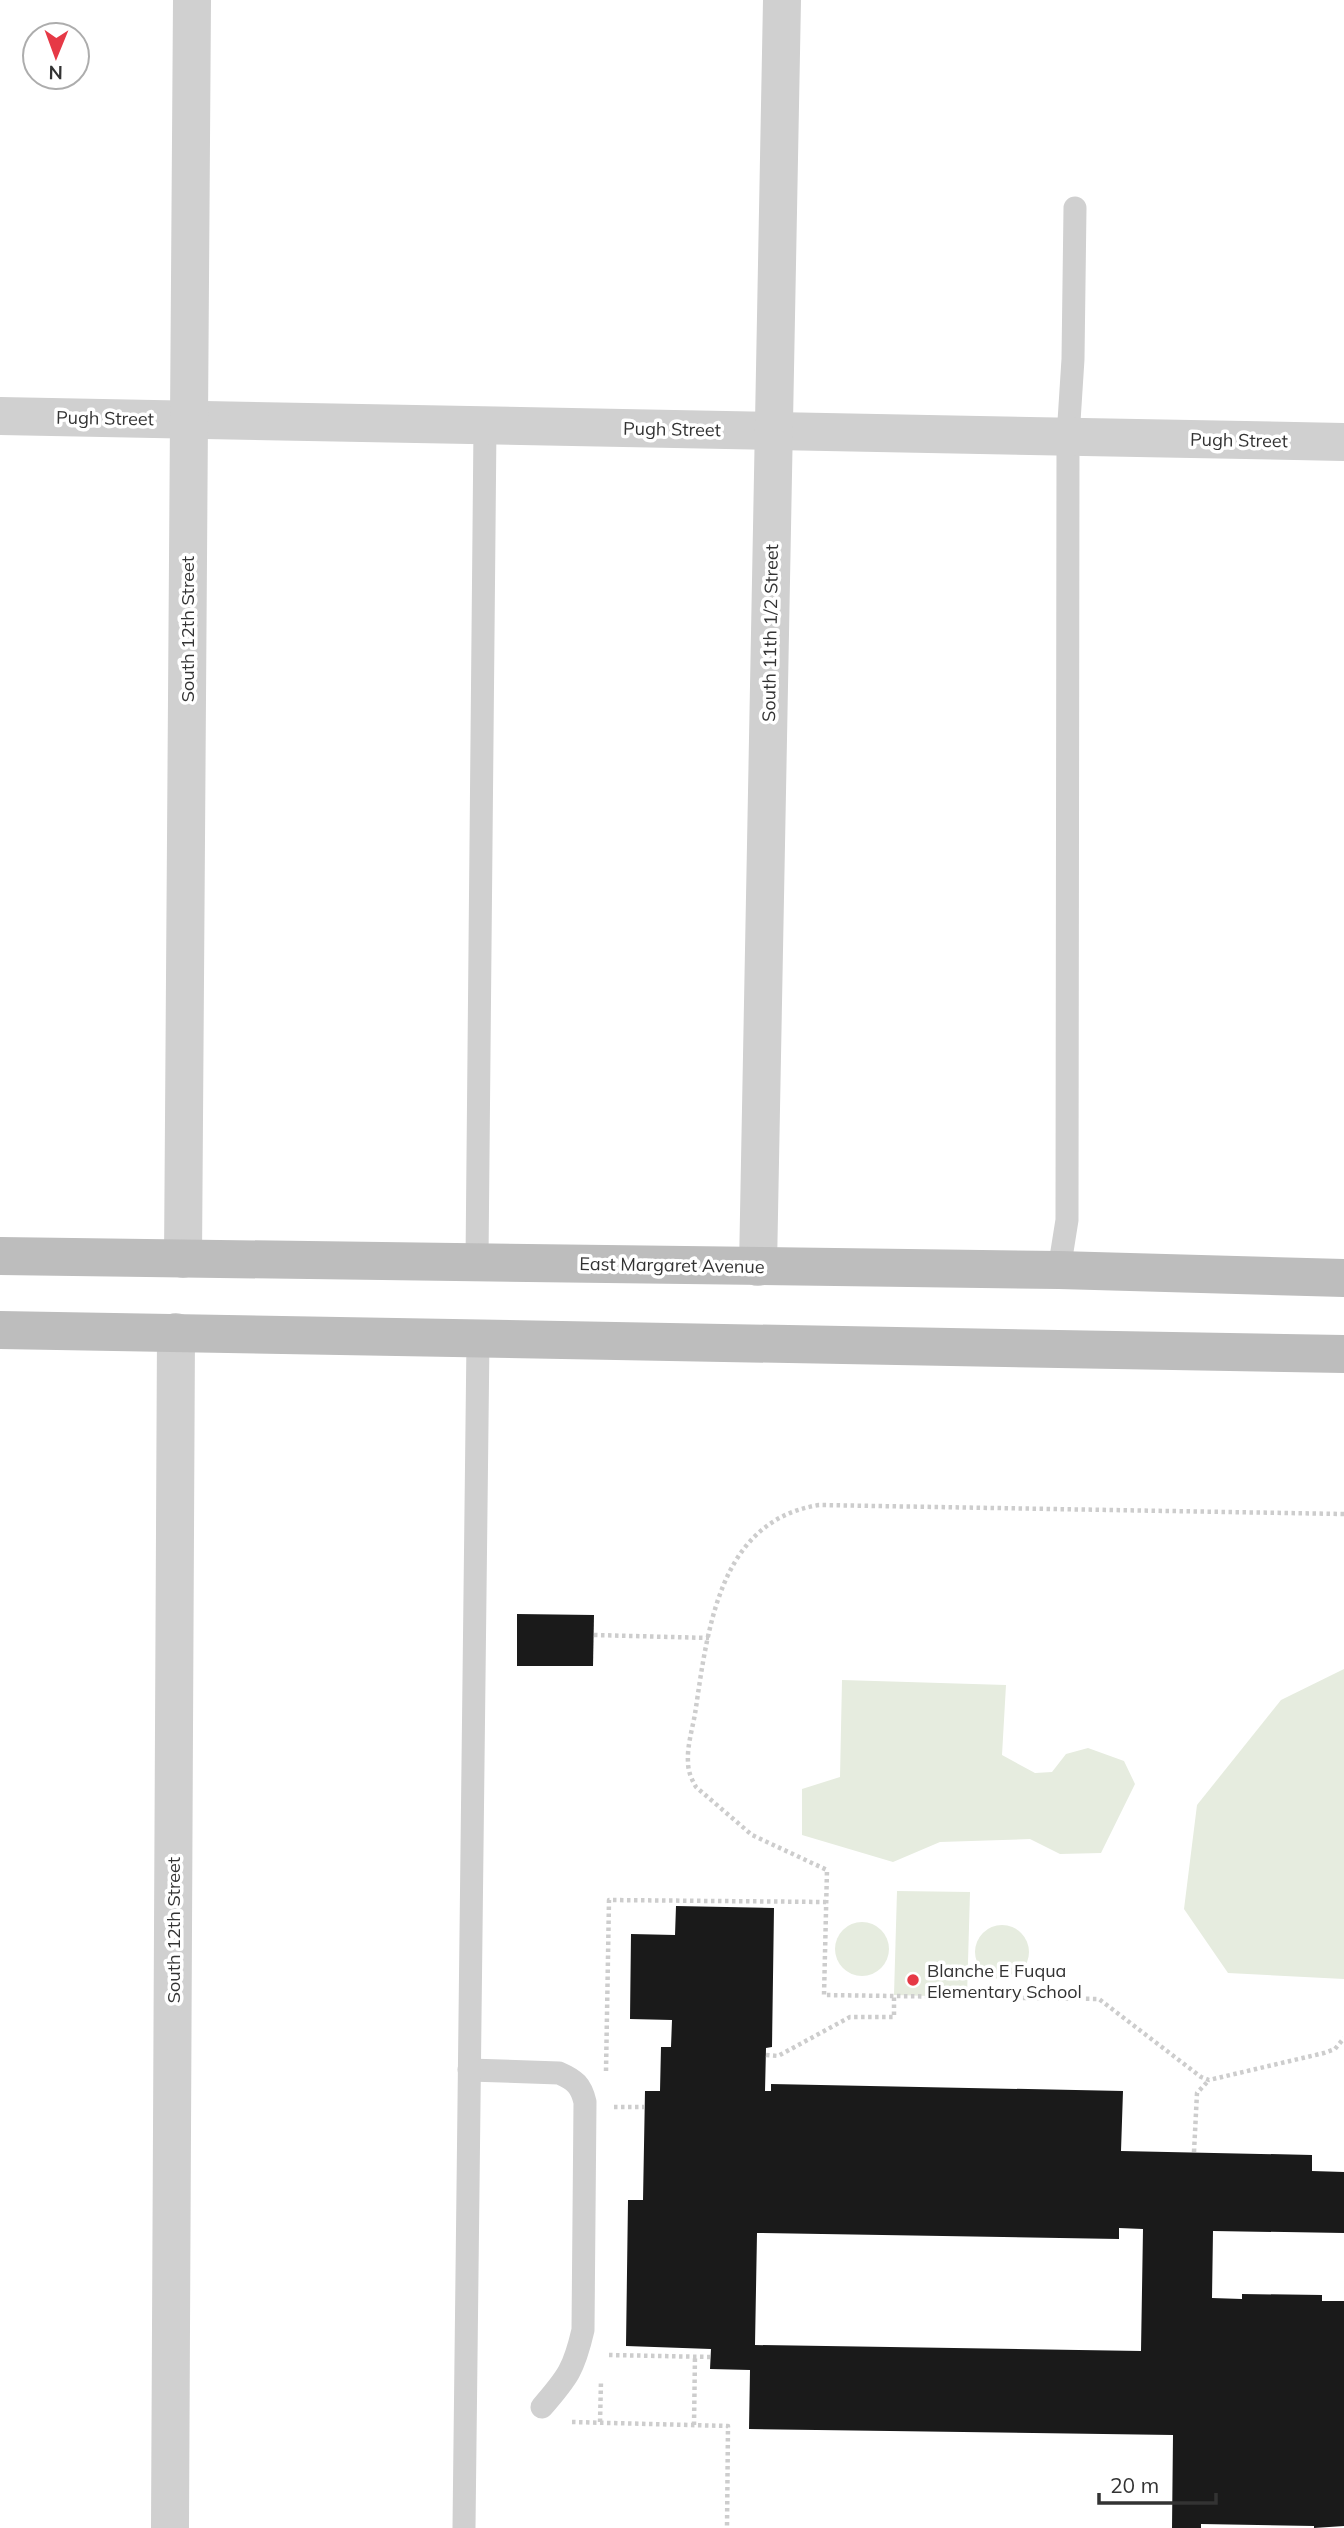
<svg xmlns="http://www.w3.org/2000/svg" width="1344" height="2528" viewBox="0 0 1344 2528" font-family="Mulish,sans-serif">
<rect width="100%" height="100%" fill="#fff"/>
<g fill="#e6ecdf">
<polygon points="1344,1669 1344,1979 1228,1973 1184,1909 1197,1805 1281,1700"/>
<polygon points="842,1680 1006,1685 1002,1755 1035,1773 1052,1772 1066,1754 1088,1748 1124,1761 1135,1784 1101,1853 1060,1854 1030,1839 940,1842 893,1862 802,1835 802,1789 840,1777"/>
<polygon points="897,1891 970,1892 967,1997 894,1995"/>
<circle cx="862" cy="1949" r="27"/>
<circle cx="1002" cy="1952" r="27"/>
</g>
<g fill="#1a1a1a" fill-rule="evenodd">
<polygon points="517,1614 594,1615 593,1666 517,1666"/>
<path d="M676 1906 774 1908 772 2047 766 2048 765 2091H771V2084L1123 2091 1121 2151 1312 2155V2171L1344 2172V2233L1213 2231 1212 2298 1242 2299V2294L1322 2295V2301H1344V2526L1314 2528V2526L1201 2524V2528H1172L1173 2435 749 2429 750 2370 710 2369 711 2349 626 2346 628 2200H643L645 2091H660L661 2047H671L672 2020 630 2019 631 1934 675 1935ZM1119 2228 1143 2229 1141 2351 755 2345 757 2233 1119 2239Z"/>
</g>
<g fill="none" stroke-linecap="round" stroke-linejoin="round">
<g stroke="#cdcdcd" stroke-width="4.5" stroke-dasharray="3.5 3.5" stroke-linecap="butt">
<path d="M1344 1514 819 1505C789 1510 766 1522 746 1546 711 1589 703 1661 695 1714 692 1730 687 1747 688 1762 688 1772 692 1780 696 1787L752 1835 827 1870 824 1995 1099 1999 1201 2077 1209 2080 1324 2053 1335 2049 1344 2038"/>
<polyline points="594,1635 709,1638"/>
<polyline points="766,2055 778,2056 850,2017 894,2017 894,1995"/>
<polyline points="606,2071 609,1900 826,1902"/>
<polyline points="614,2107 644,2107"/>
<polyline points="1194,2152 1197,2093 1209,2080"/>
<polyline points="609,2355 710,2357"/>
<polyline points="572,2422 728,2426 727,2528"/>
<polyline points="600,2422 601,2381"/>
<polyline points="694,2425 695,2356"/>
</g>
<g stroke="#d0d0d0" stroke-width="23">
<polyline points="477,1261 485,426"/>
<polyline points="1059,1270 1067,1220 1068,437 1073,359 1075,208"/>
<path d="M469 2070 559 2073C575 2080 581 2085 585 2102L583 2330C574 2369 568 2377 542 2407"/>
<polyline points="464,2528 478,1339"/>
</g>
<g stroke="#d0d0d0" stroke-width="38">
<polyline points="0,416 1344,442"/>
<polyline points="183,1259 192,0"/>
<polyline points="758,1267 782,0"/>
<polyline points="170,2528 176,1332"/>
</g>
<g stroke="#bdbdbd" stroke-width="38">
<polyline points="0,1256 1059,1270 1344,1278"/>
<polyline points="0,1330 1344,1354"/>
</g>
</g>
<circle fill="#e63946" stroke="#fff" stroke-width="2.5" cx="913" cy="1980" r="7"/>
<g text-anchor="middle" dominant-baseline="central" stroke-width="7" stroke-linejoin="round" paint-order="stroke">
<g font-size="18" fill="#333" stroke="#fff">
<text transform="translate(105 418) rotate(1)">Pugh Street</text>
<text transform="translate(672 429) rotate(1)">Pugh Street</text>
<text transform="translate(1239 440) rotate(1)">Pugh Street</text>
<text transform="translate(187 629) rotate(-90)">South 12th Street</text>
<text transform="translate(770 633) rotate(-89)">South 11th 1/2 Street</text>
<text transform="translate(672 1265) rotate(1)">East Margaret Avenue</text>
<text transform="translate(173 1930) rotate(-90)">South 12th Street</text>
</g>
<g font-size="18" fill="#333" stroke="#fff" text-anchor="start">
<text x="927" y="1970">Blanche E Fuqua<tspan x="927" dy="21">Elementary School</tspan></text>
</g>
</g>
<g transform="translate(56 56) rotate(181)"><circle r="33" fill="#ffffff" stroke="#adadad" stroke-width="2"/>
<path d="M0-5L12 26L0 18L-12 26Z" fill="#e63946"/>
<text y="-10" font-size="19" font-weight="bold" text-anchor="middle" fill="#333333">N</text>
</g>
<path d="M1099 2493v10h117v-10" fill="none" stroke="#333333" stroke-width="3.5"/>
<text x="1110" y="2493" font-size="21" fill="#333333" stroke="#ffffff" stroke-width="5" paint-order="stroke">20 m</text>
</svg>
